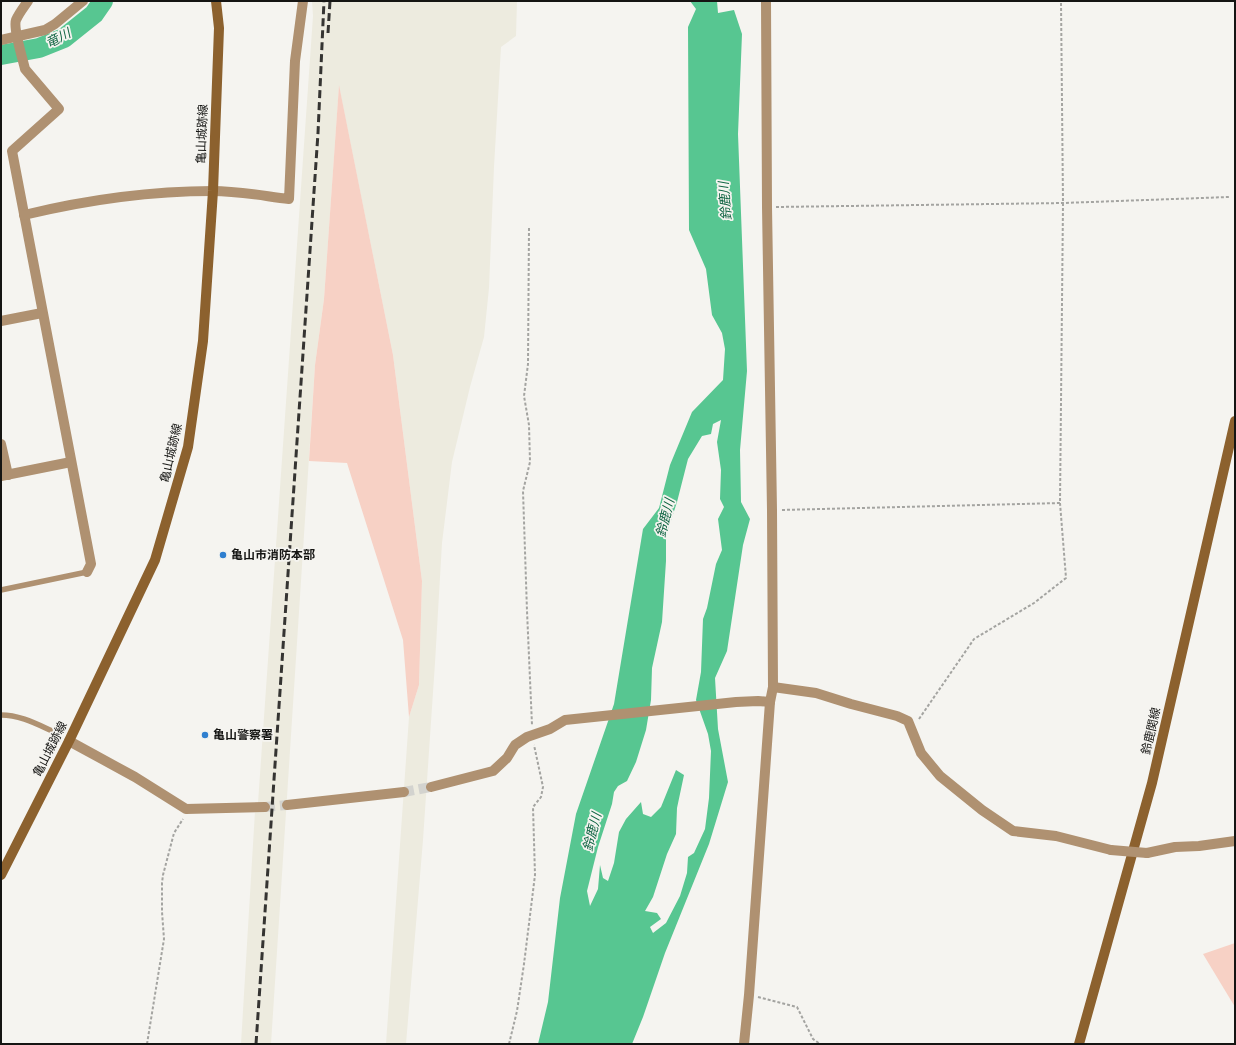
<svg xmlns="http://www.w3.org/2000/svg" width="1236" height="1045" viewBox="0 0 1236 1045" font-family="Helvetica,'Noto Sans JP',sans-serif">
<rect width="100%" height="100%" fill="#f5f4f0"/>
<polygon fill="#edebdf" points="312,1 517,1 516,36 501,47 494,167 489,288 484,337 470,387 452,462 442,543 435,663 423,840 406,1044 386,1044 409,717 419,685 422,581 393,355 339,86 324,299 315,365 271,1044 241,1044 255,811 258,803 313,16"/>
<g fill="#f7d1c5">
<polygon points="339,85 393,355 422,581 419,685 409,717 403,640 347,463 309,461 315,365 324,299"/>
<polygon points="1235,943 1235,1007 1203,954"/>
</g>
<path fill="#57c691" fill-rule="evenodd" d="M690 1H717L718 13 734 10 742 34 738 134 747 371 740 450 741 502 750 519 743 545 727 651 715 678 718 729 728 782 709 844 665 953 643 1017 632 1044H538L548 1002 560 898 576 814 614 704 643 529 659 508 670 465 692 412 723 380 725 349 722 333 712 315 706 269 689 230 688 27 696 9ZM721 420 717 442 721 470 720 499 724 507 718 519 722 550 716 564 707 608 703 619 701 672 696 700 708 734 711 751 709 798 705 829 694 853 688 857 687 873 680 896 666 923 653 933 650 927 661 919 657 913 645 911 653 897 667 854 676 834 677 808 684 775 676 770 661 807 651 817 643 814 641 802 626 819 619 832 614 863 608 881 603 878 600 865 598 889 590 906 587 891 598 847 612 804 614 792 618 786 627 781 636 762 646 730 651 700 652 668 662 622 666 561V536L677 502 688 459 702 436 711 434 713 424Z"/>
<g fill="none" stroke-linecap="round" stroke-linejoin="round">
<polyline stroke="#57c691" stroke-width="20" points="1,55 39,48 64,38 94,14 103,1"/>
<g stroke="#d3d3cf" stroke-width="10" stroke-dasharray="10 5" stroke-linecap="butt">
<polyline points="404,792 431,787"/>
<polyline points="265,807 287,805"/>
</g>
<g stroke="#a4a4a1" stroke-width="2" stroke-dasharray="3 2" stroke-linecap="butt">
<polyline points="776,207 1063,203 1229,197"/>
<polyline points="529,228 528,364 524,396 529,425 530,462 523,491 527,611 532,725"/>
<polyline points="782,510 1060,503"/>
<polyline points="919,719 974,639 1034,603 1066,578 1060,503 1063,203 1061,1"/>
<polyline points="758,997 797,1007 813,1039 820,1044"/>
<polyline points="147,1044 164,939 162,912 162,883 163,875 174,833 183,819"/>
<polyline points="509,1044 517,1011 524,964 535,875 533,807 541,797 543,787 534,745"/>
</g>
<g stroke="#af9171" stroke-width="5.5">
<polyline points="1,590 87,572"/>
<path d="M1 715C22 715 40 726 59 734"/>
</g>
<g stroke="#af9171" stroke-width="10">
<path d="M28 1C24 7 19 13 16 20 13 28 23 60 25 69L59 109 12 151 91 564 87 572"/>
<polyline points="1,40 45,30 55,24 83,1"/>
<path d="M24 215C86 200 149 191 213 191 238 191 264 196 289 199L295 61 303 1"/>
<polyline points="1,321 42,313"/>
<polyline points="1,444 8,475"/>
<polyline points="1,476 71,462"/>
<polyline points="773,687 816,693 851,704 897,716 908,721 921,753 940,776 982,810 1013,831 1056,836 1111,850"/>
<polyline points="69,741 135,777 186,809 265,807"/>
<polyline points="431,787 493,771 507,758 515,745 527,737 550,729 565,720 736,702 758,701 770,702"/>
<polyline points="287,805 404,792"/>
<polyline points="1147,853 1175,847 1199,846 1235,841"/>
<polyline points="744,1044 749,995 770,702 773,687 772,510 767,207 766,1"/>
</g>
<g stroke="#8c612e" stroke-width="10">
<polyline points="1,875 69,741 155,560 188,447 203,341 213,191 219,28 216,1"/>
<polyline points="1079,1044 1152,783 1235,421"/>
</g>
<g stroke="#353432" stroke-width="3" stroke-dasharray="8 4" stroke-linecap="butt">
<polyline points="328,33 330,1"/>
<polyline points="256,1044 318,133 324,1"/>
</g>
<polyline stroke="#af9171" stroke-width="10" points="1111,850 1147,853"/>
</g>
<g fill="#2f7fcf" stroke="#f5f4f0" stroke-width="1.5">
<circle cx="223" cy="555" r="4"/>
<circle cx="205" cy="735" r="4"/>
</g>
<g text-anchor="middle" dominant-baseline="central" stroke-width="3.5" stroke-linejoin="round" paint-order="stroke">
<g font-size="12" fill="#151513" stroke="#f5f4f0">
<text transform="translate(202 134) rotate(-88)">亀山城跡線</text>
<text transform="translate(171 453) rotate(-77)">亀山城跡線</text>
<text transform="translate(1151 731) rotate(-77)">鈴鹿関線</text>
<text transform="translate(50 749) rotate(-63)">亀山城跡線</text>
</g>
<g font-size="12" font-weight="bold" fill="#151513" stroke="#f5f4f0" text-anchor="start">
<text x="231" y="555">亀山市消防本部</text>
<text x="213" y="735">亀山警察署</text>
</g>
<g font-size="13" font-style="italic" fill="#0f6442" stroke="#f5f4f0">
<text transform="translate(58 38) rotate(-27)">竜川</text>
<text transform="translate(725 201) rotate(-95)">鈴鹿川</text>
<text transform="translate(665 518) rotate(-76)">鈴鹿川</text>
<text transform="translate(592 832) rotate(-76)">鈴鹿川</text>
</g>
</g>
<rect width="1236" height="1045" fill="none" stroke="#151513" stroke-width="4"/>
</svg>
